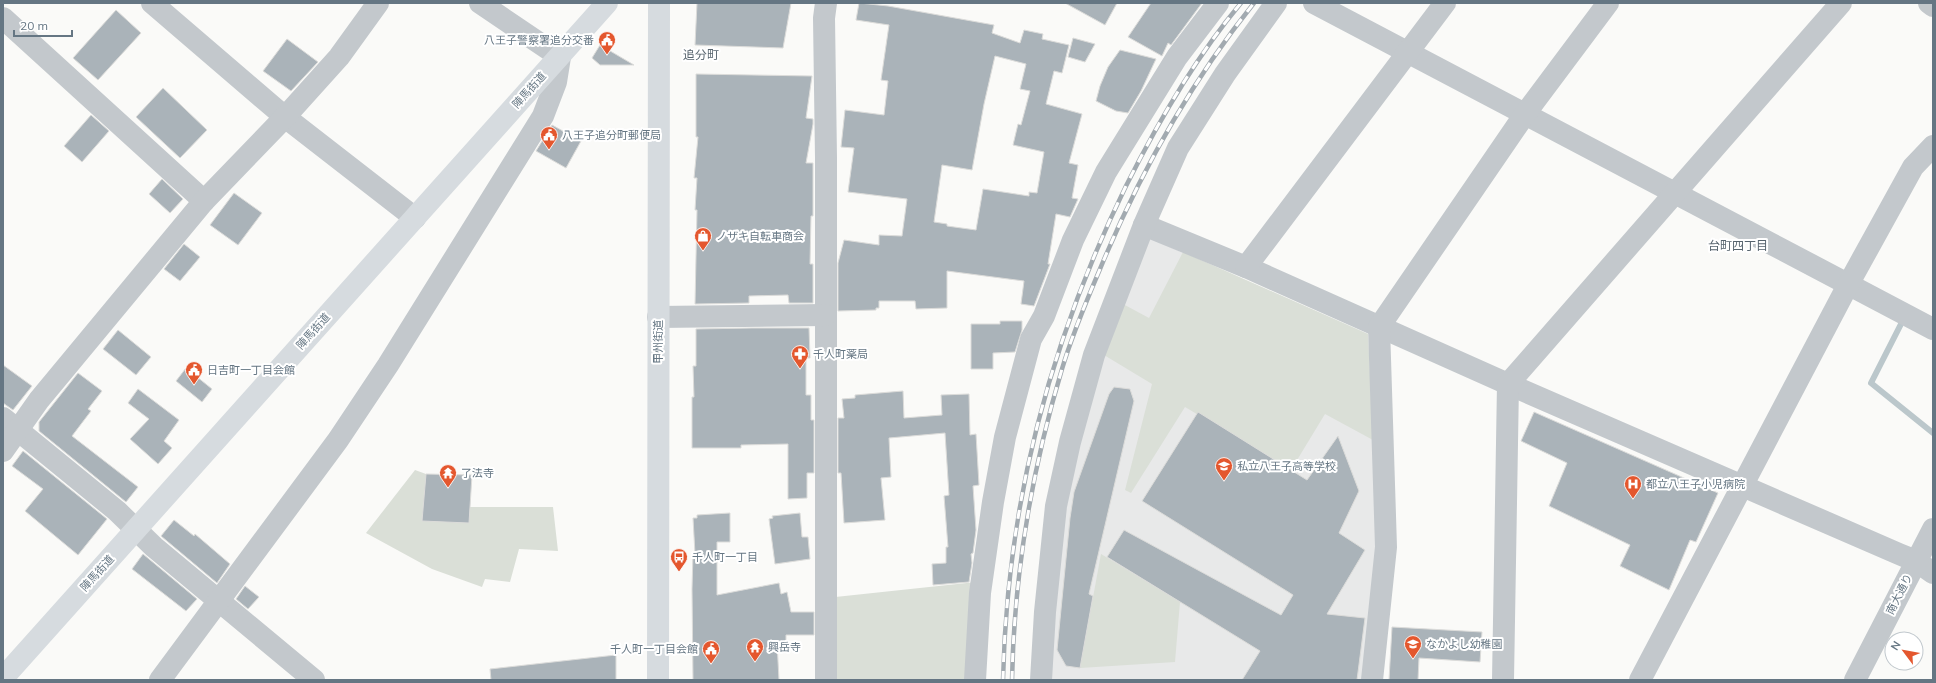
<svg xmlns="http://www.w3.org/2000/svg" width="1936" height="683" viewBox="0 0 1936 683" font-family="Mulish,'Noto Sans JP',sans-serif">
<rect width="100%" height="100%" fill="#fafaf8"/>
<polygon fill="#e8e9e9" points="1149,238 1368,334 1379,546 1362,680 1047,680 1065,514 1078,448 1108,341"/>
<g fill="#dadfd7">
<polygon points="1183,252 1368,334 1373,440 1325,414 1291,470 1185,407 1131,493 1125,490 1152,384 1104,355 1123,304 1149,318"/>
<polygon points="415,470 426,474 423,521 469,522 470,507 553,507 558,551 519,549 510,582 485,579 482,587 432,569 366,533"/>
<polygon points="1101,554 1180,602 1175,662 1080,668"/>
<polygon points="976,582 968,680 826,680 826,598"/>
</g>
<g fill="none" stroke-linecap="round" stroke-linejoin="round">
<polyline stroke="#bbc7cb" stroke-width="6" points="1901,324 1871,383 1933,433"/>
</g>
<g fill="#aab3b9" stroke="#dcdcda" fill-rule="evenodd">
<polygon points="697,3 791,3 783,48 695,45"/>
<path d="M859 3 888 6 994 25 992 33 1020 43 1024 30 1043 34 1042 39 1069 45 1062 73 1054 71 1046 104 1082 114 1069 163 1078 165 1072 198 1078 199 1070 217 1056 214 1048 264H1050L1034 306 1021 304 1024 281 947 271V308L916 309 915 301H879V308H876V310L838 311V263L844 240 879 245V235L902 236 907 199 848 192 854 148 841 147 845 110 884 115 888 81 881 80 889 25 856 20ZM995 56 1026 64 1020 89 1030 91 1021 125 1018 124 1013 145 1044 152 1037 193 1029 192V196L983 189 976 230 947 226V224L934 222 942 165 972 170 984 104Z"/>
<polygon points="1065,3 1117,3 1105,25"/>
<polygon points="1151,3 1202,3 1171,45 1168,43 1162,56 1128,37"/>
<polygon points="116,10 141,33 98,80 73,58"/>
<polygon points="1073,38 1095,44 1085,62 1068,57"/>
<polygon points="287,39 318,62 291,91 263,71"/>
<polygon points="600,45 634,65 600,65 592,58"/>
<polygon points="1120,50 1156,59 1141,91 1128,113 1116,111 1096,101 1100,86 1108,67"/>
<polygon points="696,74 812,76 806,118 813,119 813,124 806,163 813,163 813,216 811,216 810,264 813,264 813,303 789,303 788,295 749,296 749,303 695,304 697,210 695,210 697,178 694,178 698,137 696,137"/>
<polygon points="163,88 207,130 180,158 136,117"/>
<polygon points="91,115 109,131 82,162 64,146"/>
<polygon points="552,125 581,141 566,168 536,151"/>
<polygon points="162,179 183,199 170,213 149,194"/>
<polygon points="234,193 262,213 238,245 210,225"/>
<polygon points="184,244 200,257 180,281 164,269"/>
<polygon points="1000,321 1022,321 1022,330 1015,352 993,353 993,369 971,369 971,324 1000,324"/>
<polygon points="752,328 809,328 810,358 806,358 806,395 811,395 811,420 814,420 814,473 807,473 807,498 788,499 788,444 741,445 741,448 692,448 692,397 694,397 693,366 696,366 696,329"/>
<polygon points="118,330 151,357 136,375 103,349"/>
<polygon points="3,365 32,386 13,410 3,403"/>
<polygon points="186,368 212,389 202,402 176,381"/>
<polygon points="78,373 102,391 88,409 91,411 72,436 138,487 126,502 39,431 39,422"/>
<polygon points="1114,387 1130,389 1134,401 1089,594 1093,596 1080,668 1066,666 1057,650 1070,518 1074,492 1109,394"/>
<polygon points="138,389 179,420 164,441 172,448 158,464 130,439 149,419 128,403"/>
<polygon points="903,391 904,418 942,415 941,395 969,394 970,435 976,434 979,485 973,486 976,530 973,553 971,554 972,563 969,582 933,585 932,564 946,563 946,547 948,547 944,496 949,495 945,433 889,438 891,477 881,478 885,520 844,523 841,473 838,473 838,418 844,418 842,399 855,398 855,395"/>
<polygon points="1198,412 1307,480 1338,436 1359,491 1339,533 1365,550 1327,614 1365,618 1357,680 1242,680 1260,651 1107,557 1124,530 1281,615 1293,595 1142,501"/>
<polygon points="1534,412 1718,493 1696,542 1690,540 1669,590 1620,566 1630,545 1549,506 1567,463 1521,441"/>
<polygon points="23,451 107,519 78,555 25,511 43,489 12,466"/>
<polygon points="426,474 472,475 469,523 422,521"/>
<polygon points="730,513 730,542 717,542 717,595 779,583 781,594 787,592 791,612 814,612 814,635 786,635 786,642 777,642 779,680 693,680 692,589 693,553 695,554 693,518 697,518 697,515"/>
<polygon points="800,513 802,537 808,537 810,559 775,564 769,519 773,518 772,516"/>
<polygon points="174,520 194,536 195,534 230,564 217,583 161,536"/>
<polygon points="143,554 197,599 186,611 132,569"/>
<polygon points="245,586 259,597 248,609 236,599"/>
<polygon points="1392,627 1482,632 1480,662 1419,658 1418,680 1389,680"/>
<polygon points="616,655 616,680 491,680 490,669"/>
</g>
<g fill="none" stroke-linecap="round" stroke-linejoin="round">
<g stroke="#c3c8cc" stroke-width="22">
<polyline points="152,3 285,117 415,218"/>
<polyline points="826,3 824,18 826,158 826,680"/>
<polyline points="1314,3 1933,329"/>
<polyline points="1929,3 1933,6"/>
<polyline points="3,18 204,201"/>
<polyline points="1144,225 1246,267 1508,384 1899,554 1916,561 1933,573"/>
<polyline points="1246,267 1445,3"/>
<polyline points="658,317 825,315"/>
<polyline points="3,418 117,511 154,547 314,680"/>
<polyline points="3,451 39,400 204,201 285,117 339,57 378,3"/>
<polyline points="160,680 338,440 388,365 543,116 556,82 560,57 480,3"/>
<polyline points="975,680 980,593 993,502 1005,437 1031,339 1044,316 1073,240 1106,172 1177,57 1218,3"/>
<polyline points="1041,680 1045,612 1056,506 1070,442 1094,355 1144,225 1178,148 1225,74 1276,3"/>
<polyline points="1372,680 1386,547 1379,327 1525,114 1608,3"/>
<polyline points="1503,680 1508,384 1841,3"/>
<polyline points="1640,680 1849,283 1913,167 1933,146"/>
<polyline points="1855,680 1933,529"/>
</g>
<polyline stroke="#d6dbdf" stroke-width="22" points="3,678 607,3"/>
<polyline stroke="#d6dbdf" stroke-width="22" points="658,680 659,3"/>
<g stroke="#a2aab0" stroke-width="4.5">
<g id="rail">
<path d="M1003 680C1007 504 1049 344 1126 186 1158 122 1195 58 1241 3"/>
<path d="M1012 680C1014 576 1032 469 1062 369 1072 335 1086 302 1100 269 1139 175 1190 83 1254 3"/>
</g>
</g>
<use href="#rail" stroke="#fff" stroke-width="3" stroke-dasharray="9" stroke-linecap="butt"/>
</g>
<defs>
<g id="civic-pin" transform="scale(0.9)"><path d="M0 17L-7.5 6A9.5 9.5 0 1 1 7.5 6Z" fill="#e4572e" stroke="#fff"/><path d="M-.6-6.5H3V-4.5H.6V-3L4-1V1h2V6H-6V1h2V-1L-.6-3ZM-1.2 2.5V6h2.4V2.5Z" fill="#fff"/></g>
<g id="shop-pin" transform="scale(0.9)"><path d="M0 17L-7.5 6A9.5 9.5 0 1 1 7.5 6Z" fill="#e4572e" stroke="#fff"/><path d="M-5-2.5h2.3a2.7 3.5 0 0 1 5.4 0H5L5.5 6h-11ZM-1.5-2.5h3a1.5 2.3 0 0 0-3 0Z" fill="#fff"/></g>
<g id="pharmacy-pin" transform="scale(0.9)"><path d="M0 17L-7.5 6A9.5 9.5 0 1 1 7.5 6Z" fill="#e4572e" stroke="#fff"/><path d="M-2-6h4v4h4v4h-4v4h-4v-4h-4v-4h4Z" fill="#fff"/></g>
<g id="school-pin" transform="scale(0.9)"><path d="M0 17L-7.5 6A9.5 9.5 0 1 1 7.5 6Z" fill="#e4572e" stroke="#fff"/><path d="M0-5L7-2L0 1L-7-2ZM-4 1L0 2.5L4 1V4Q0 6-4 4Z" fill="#fff"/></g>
<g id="temple-pin" transform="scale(0.9)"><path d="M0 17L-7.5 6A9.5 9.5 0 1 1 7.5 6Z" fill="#e4572e" stroke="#fff"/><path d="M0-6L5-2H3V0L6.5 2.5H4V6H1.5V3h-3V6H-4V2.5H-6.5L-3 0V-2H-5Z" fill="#fff"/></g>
<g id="hospital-pin" transform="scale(0.9)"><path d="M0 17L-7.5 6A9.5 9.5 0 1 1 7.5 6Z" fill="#e4572e" stroke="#fff"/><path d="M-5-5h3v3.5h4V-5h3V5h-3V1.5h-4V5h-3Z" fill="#fff"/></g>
<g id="bus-pin" transform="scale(0.9)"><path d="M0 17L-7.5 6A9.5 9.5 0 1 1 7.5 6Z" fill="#e4572e" stroke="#fff"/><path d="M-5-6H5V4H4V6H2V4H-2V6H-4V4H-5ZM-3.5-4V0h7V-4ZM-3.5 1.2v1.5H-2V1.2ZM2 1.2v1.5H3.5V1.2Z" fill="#fff"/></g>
</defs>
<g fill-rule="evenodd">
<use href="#civic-pin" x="607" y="40"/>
<use href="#civic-pin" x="549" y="135"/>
<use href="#shop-pin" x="703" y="236"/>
<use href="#pharmacy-pin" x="800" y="354"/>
<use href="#civic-pin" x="194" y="370"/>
<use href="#school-pin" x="1224" y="466"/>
<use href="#temple-pin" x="448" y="473"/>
<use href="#hospital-pin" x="1633" y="484"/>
<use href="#bus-pin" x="679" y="557"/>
<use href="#school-pin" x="1413" y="644"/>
<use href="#temple-pin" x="755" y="647"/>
<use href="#civic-pin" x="711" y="649"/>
</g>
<g text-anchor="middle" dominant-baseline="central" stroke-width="4" stroke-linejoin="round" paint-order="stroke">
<g font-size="11" fill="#657683" stroke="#fff" text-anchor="start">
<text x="594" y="40" text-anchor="end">八王子警察署追分交番</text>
<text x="562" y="135">八王子追分町郵便局</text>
<text x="716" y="236">ノザキ自転車商会</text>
<text x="813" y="354">千人町薬局</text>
<text x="207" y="370">日吉町一丁目会館</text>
<text x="1237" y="466">私立八王子高等学校</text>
<text x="461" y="473">了法寺</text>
<text x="1646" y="484">都立八王子小児病院</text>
<text x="692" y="557">千人町一丁目</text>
<text x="1426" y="644">なかよし幼稚園</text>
<text x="768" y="647">興岳寺</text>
<text x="698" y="649" text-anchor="end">千人町一丁目会館</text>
</g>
<g font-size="11" fill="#657683" stroke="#fff">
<text transform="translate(529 90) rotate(-48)">陣馬街道</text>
<text transform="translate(313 331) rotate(-48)">陣馬街道</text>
<text transform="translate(658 342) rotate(-90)">甲州街道</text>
<text transform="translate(97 573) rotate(-48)">陣馬街道</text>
<text transform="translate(1899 594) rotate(-63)">南大通り</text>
</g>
<g font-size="12" fill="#57646e" stroke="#fff">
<text x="701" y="54">追分町</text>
<text x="1738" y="245">台町四丁目</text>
</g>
</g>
<rect width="1936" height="683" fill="none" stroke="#657683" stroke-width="8"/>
<g transform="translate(1904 651) rotate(302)"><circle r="19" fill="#ffffff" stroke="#c1c8cd"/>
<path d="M0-3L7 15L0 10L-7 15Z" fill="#e4572e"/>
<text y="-6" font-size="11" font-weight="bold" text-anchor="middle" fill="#657683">N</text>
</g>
<path d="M14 30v6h58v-6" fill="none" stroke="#657683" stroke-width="2"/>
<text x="20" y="30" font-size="12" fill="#657683" stroke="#ffffff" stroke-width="3" paint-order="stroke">20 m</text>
</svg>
